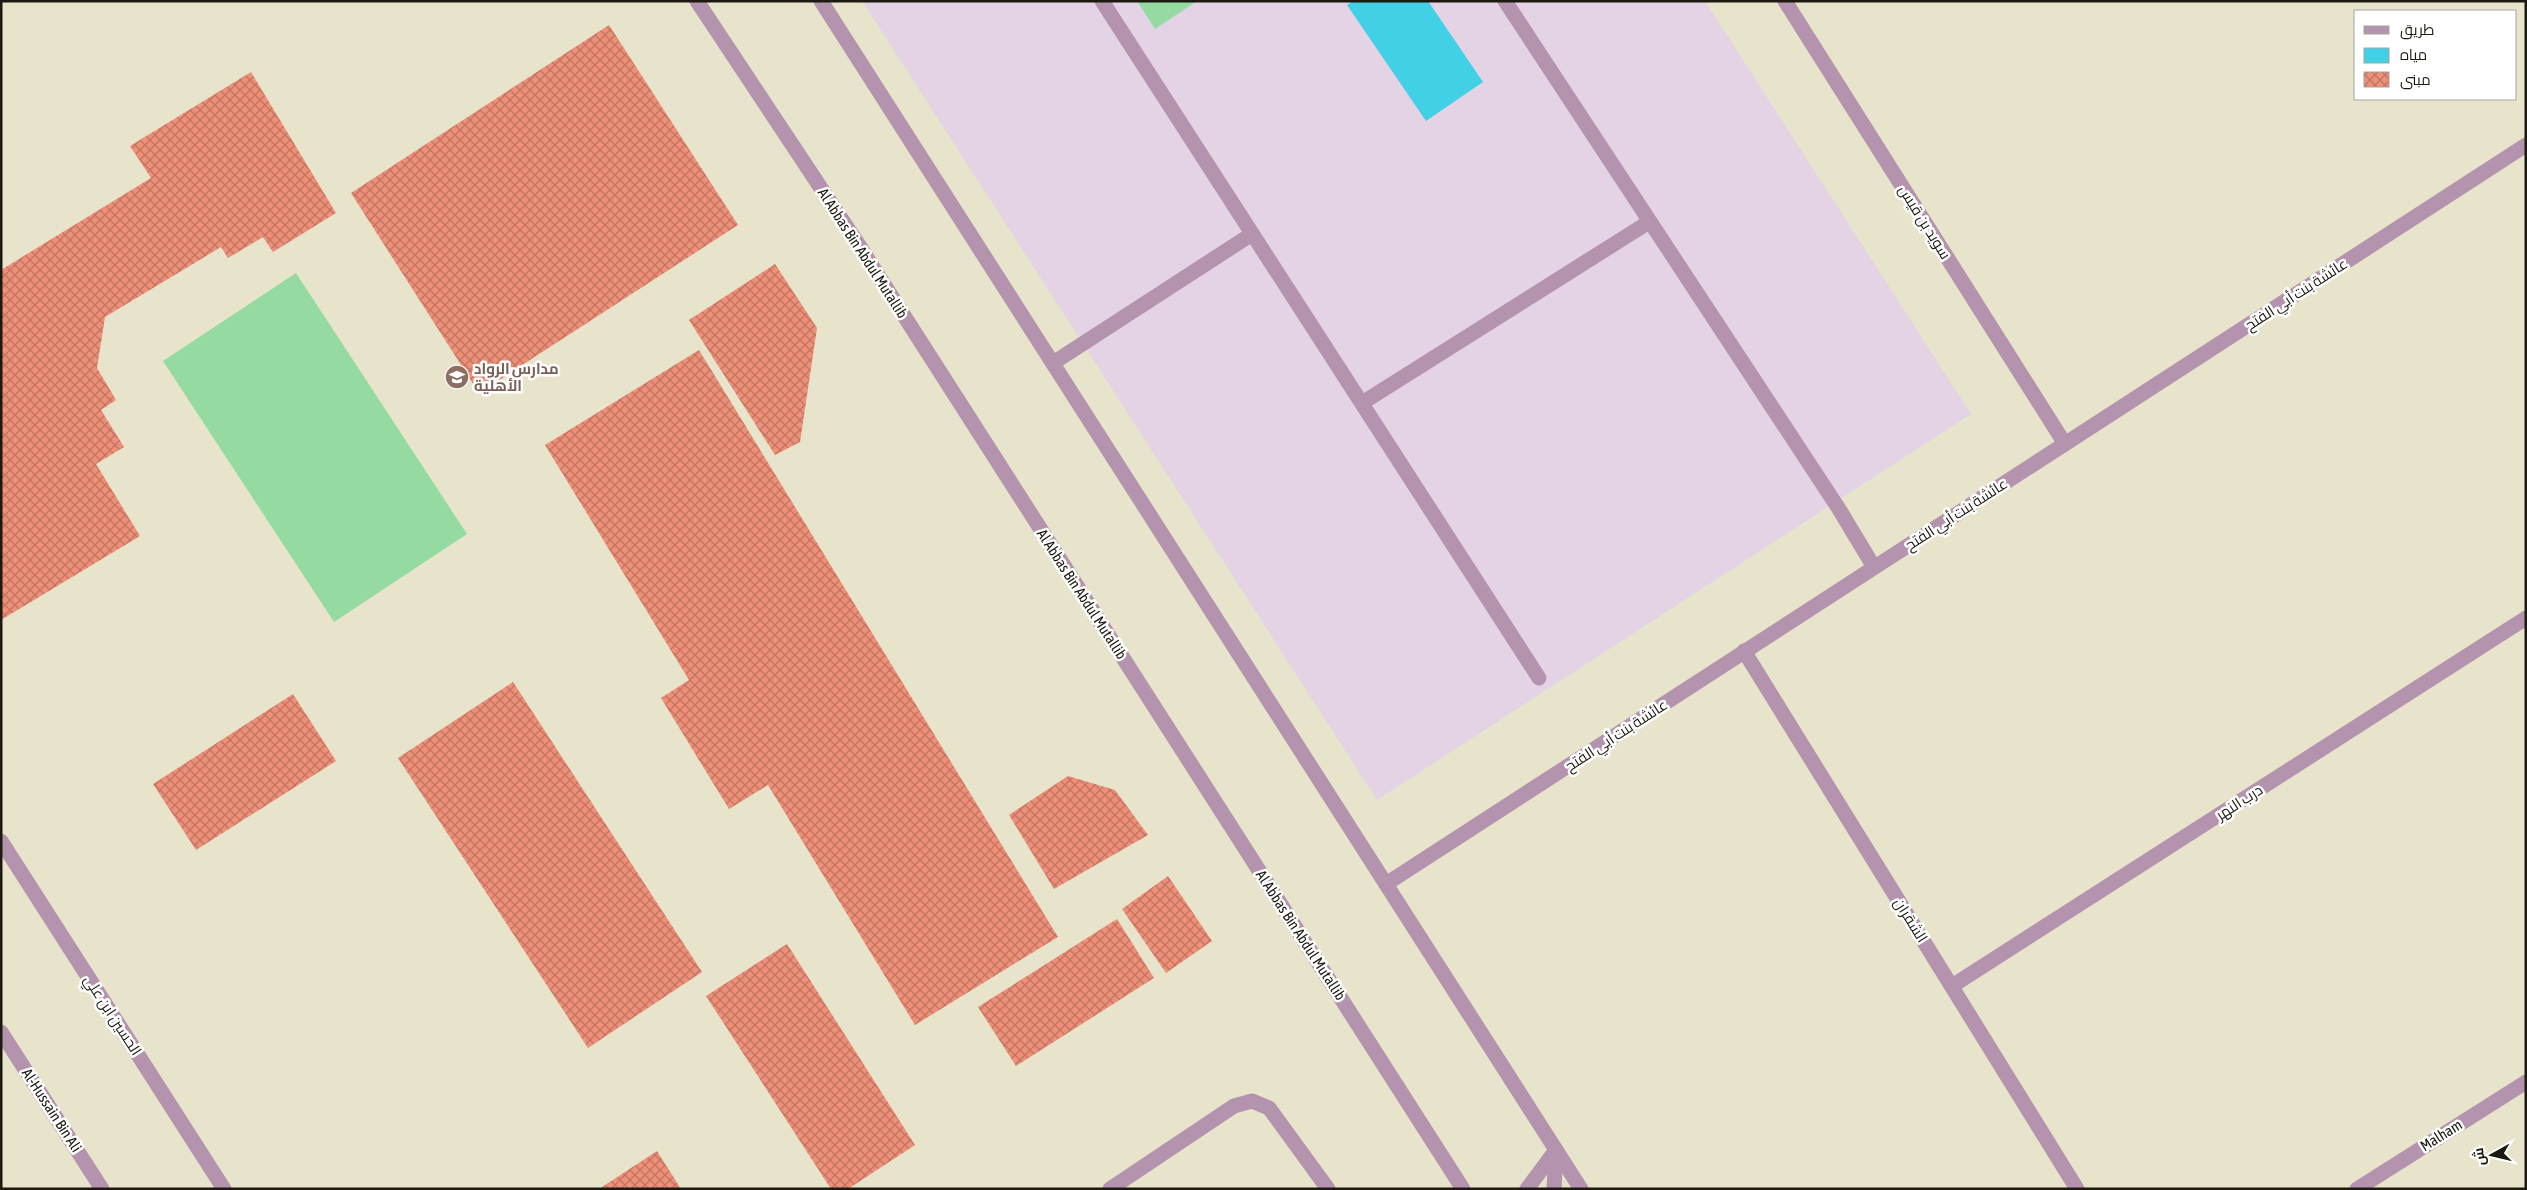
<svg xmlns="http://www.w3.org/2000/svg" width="2527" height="1190" viewBox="0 0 2527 1190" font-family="'Asap Condensed',Cairo,sans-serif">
<defs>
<pattern id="building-cross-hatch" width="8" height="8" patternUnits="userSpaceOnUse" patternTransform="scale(1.25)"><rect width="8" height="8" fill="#ee8f78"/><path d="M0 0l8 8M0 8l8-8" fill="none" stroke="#c07461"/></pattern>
</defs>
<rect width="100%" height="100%" fill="#e8e4cb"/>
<polygon fill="#e4d3e4" points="862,1 1705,1 1971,414 1377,800"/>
<g fill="#95dba1">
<polygon points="1137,1 1197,1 1155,29"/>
<polygon points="296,273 467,534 334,622 163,361"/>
</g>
<polygon fill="#41d0e5" points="1353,1 1428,1 1483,82 1426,121 1347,5"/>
<g fill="url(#building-cross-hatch)">
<polygon points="609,25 738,225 479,393 351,193"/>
<polygon points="251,72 336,213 273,252 263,237 228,258 221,247 105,317 97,368 116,400 101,410 124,447 96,464 140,536 1,620 1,270 151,178 130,146"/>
<polygon points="775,264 817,328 800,442 775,455 689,320"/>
<polygon points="699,350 1058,937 915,1025 768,785 729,809 661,698 689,680 545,445"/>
<polygon points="513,682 702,972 588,1048 398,758"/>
<polygon points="293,694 336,761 196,850 153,784"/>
<polygon points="1068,776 1115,790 1148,835 1054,889 1009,815"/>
<polygon points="1168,876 1212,941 1166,973 1122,909"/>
<polygon points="1117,919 1154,978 1016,1066 978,1007"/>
<polygon points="787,944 915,1145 848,1189 831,1189 706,996"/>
<polygon points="657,1151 681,1189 599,1189"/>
</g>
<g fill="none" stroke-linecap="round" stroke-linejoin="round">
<g stroke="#b393ae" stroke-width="15">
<polyline points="697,1 862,250 1463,1189"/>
<polyline points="821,1 1581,1189"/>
<polyline points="1102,1 1539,678"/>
<polyline points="1505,1 1839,509 1874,567"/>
<polyline points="1785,1 2065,444"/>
<polyline points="1053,363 1252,234"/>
<polyline points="1362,403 1649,222"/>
<polyline points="1744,651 2077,1189"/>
<polyline points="1,841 224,1189"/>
<polyline points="1386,884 2526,145"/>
<polyline points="1952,986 2526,618"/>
<polyline points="1,1032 102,1189"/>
<polyline points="1110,1189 1234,1106 1252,1101 1269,1108 1328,1189"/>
<polyline points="1527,1189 1556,1150"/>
<polyline points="1554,1189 1556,1150"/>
<polyline points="2357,1189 2526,1082"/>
</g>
</g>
<defs>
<g id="school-disc" transform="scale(1.25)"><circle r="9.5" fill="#8d6e63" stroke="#fff"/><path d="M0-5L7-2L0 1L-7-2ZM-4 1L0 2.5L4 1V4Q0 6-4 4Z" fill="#fff"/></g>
</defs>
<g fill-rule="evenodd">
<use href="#school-disc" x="457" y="377"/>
</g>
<g text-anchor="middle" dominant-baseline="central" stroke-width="5" stroke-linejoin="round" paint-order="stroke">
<g font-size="15" fill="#1b1910" stroke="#fff">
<text transform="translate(1925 222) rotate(58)">سويد بن قيس</text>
<text transform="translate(863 253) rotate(57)">Al Abbas Bin Abdul Mutallib</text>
<text transform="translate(2296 294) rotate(-33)">عائشة بنت أبي الفتح</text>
<text transform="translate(1956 514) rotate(-33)">عائشة بنت أبي الفتح</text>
<text transform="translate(1082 594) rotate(57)">Al Abbas Bin Abdul Mutallib</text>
<text transform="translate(1616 735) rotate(-33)">عائشة بنت أبي الفتح</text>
<text transform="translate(2239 802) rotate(-33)">درب النهر</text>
<text transform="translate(1911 920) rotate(58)">الشقران</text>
<text transform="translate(1301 935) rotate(57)">Al Abbas Bin Abdul Mutallib</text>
<text transform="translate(113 1015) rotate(57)">الحسين ابن علي</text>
<text transform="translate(52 1110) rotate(57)">Al-Hussain Bin Ali</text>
<text transform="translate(2441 1135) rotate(-32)">Malham</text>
</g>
<g font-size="15" font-weight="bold" fill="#785e54" stroke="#fff" text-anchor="start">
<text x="474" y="368">مدارس الرواد<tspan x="474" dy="17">الأهلية</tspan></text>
</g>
</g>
<rect width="2527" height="1190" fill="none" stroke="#1b1910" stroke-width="5"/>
<rect x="2354" y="10" width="162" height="90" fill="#ffffff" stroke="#a4a39f"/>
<rect x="2364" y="26" width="25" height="8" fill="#b393ae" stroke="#a4a39f"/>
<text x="2400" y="35" font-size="15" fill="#1b1910">طريق</text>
<rect x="2364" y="48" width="25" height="15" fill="#41d0e5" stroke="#a4a39f"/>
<text x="2400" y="60" font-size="15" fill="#1b1910">مياه</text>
<rect x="2364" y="72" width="25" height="15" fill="url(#building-cross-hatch)" stroke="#a4a39f"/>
<text x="2400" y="85" font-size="15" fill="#1b1910">مبنى</text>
<g transform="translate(2492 1155) rotate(262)" stroke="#ffffff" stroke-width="4" paint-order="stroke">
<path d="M0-4L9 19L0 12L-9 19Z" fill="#1b1910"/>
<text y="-8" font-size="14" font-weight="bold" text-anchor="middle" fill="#1b1910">ش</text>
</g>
</svg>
